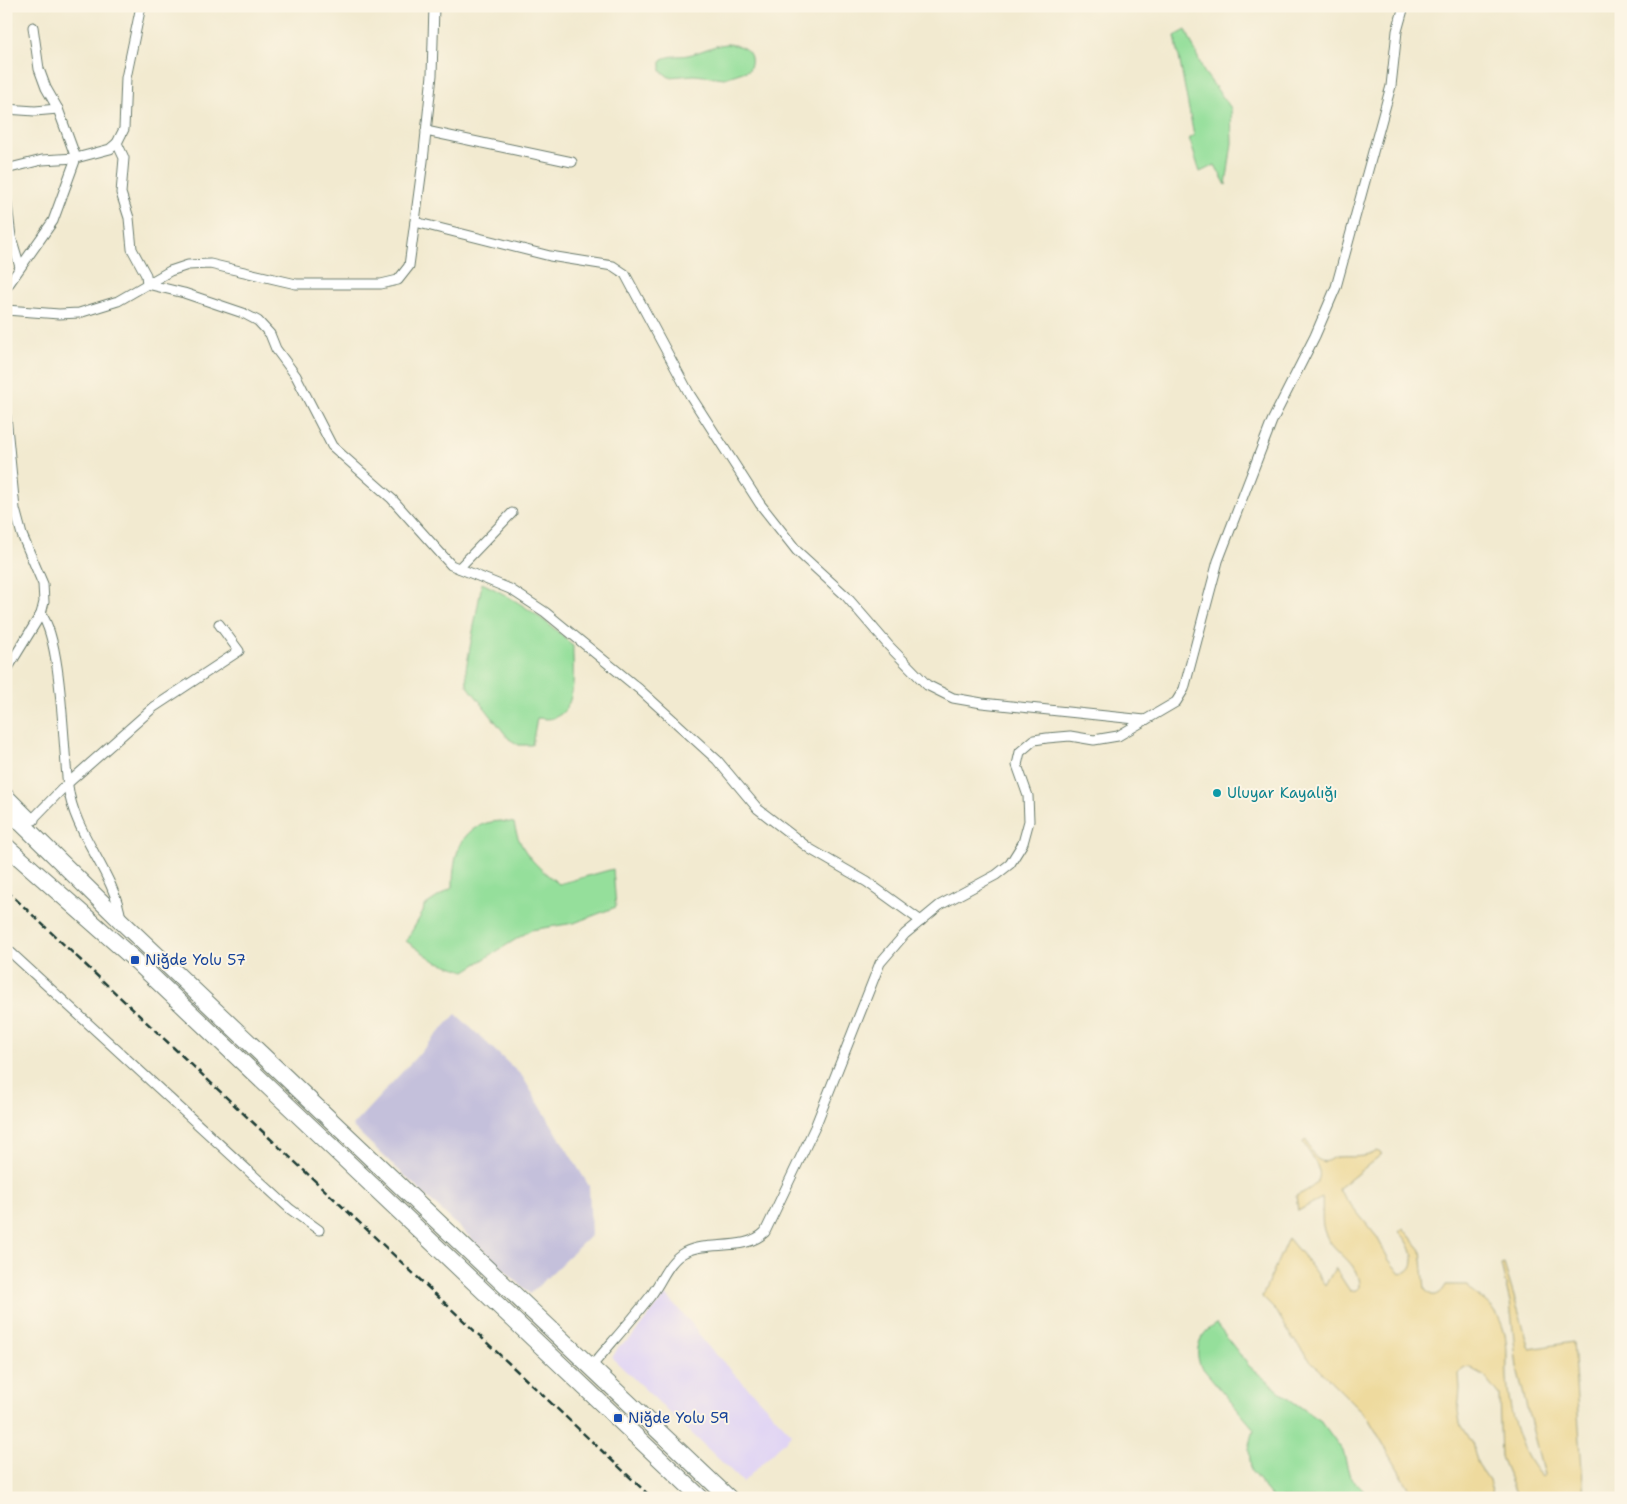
<svg xmlns="http://www.w3.org/2000/svg" width="1627" height="1504" viewBox="0 0 1627 1504" font-family="'Shantell Sans',sans-serif">
<rect width="100%" height="100%" fill="#fcf5e5"/>
<filter id="ink" filterUnits="userSpaceOnUse"><feTurbulence type="fractalNoise" baseFrequency=".02" numOctaves="2"/><feDisplacementMap in="SourceGraphic" scale="10" xChannelSelector="R" yChannelSelector="G"/><feConvolveMatrix kernelMatrix="1 2 1 2 8 2 1 2 1" color-interpolation-filters="sRGB"/></filter>
<filter id="wash" filterUnits="userSpaceOnUse"><feTurbulence type="fractalNoise" baseFrequency=".0096" numOctaves="4" result="noise"/><feDisplacementMap in="SourceGraphic" scale="20" xChannelSelector="R" yChannelSelector="G"/><feGaussianBlur stdDeviation="1.12" result="paint"/><feColorMatrix in="noise" values="0 0 0 0 0 0 0 0 0 0 0 0 0 0 0 0 0 1.4 0 .05"/><feComposite in="paint" operator="in"/></filter>
<g filter="url(#wash)">
<rect width="100%" height="100%" fill="#f2ead0"/>
<polygon fill="#e0d4f4" points="666,1295 691,1323 705,1343 792,1434 743,1482 612,1358 619,1346 631,1338"/>
<polygon fill="#c4c0db" points="456,1014 522,1076 589,1186 591,1235 530,1294 352,1126"/>
<g fill="#95df9b" stroke="#5a8e68">
<polygon points="1186,30 1204,72 1231,108 1232,143 1226,185 1215,165 1200,172 1189,138 1194,136 1175,36"/>
<path d="M727 44C743 45 757 52 749 70L725 78 694 75 669 77 661 71V62C667 54 678 57 688 55 702 52 713 45 727 44Z"/>
<path d="M482 583C516 599 546 619 573 646 572 666 580 710 553 718 548 720 542 718 537 718L532 745H519L509 739 467 685 466 669Z"/>
<path d="M500 821 514 823C519 851 537 867 559 884L613 869 616 907 574 923 531 930 465 971 435 961 406 941 423 912 424 906 453 887C453 853 461 823 500 821Z"/>
<path d="M1216 1324 1249 1366 1289 1399 1321 1421 1343 1451 1350 1477 1363 1490 1365 1498H1273L1251 1471 1249 1449 1254 1429 1200 1365C1194 1348 1200 1333 1216 1324Z"/>
</g>
<path fill="#eeda9e" stroke="#868c69" d="M1306 1140C1309 1146 1313 1157 1319 1160 1327 1165 1330 1157 1337 1157 1349 1156 1367 1159 1377 1151L1382 1154 1338 1189 1377 1237 1389 1260 1400 1274C1423 1270 1411 1242 1399 1232L1403 1228 1421 1250 1425 1289C1432 1300 1441 1295 1446 1285H1468C1471 1295 1480 1296 1487 1303 1495 1309 1500 1319 1503 1328 1509 1344 1506 1361 1507 1378 1509 1411 1519 1453 1542 1477L1544 1475 1517 1368 1510 1302 1501 1265 1504 1264 1530 1349 1573 1342 1584 1498H1518L1501 1457 1499 1395 1485 1377 1469 1367 1464 1368 1459 1374 1460 1389 1458 1411 1460 1423 1472 1442 1478 1465 1489 1481 1494 1498H1415L1368 1418 1309 1359 1291 1336 1277 1312 1262 1297 1288 1238 1309 1263 1325 1286 1335 1268 1350 1291 1357 1290 1360 1287C1361 1262 1330 1252 1324 1230 1321 1221 1323 1208 1322 1198L1298 1211 1296 1196C1333 1179 1319 1170 1303 1142Z"/>
</g>
<g filter="url(#ink)">
<g fill="none" stroke-linecap="round" stroke-linejoin="round">
<g stroke="#697a6b" stroke-width="11">
<g id="street">
<polyline points="6,109 35,111 58,109"/>
<polyline points="426,131 572,162"/>
<polyline points="117,143 124,158 121,193 129,218 132,249 146,275 147,284 184,293 243,313 258,321 270,334 276,349 296,376 332,446 392,499 451,565 510,589 545,612 639,689 717,760 758,809 810,849 867,882 921,921"/>
<polyline points="6,169 42,160 76,158 110,149 117,143 124,129 126,78 141,6"/>
<polyline points="6,196 11,237 20,267"/>
<polyline points="415,222 550,256 613,266 625,274 690,395 760,504 797,551 846,596 889,646 927,685 953,698 982,703 1145,720"/>
<polyline points="6,288 53,221 76,158 58,109 46,88 39,69 33,27"/>
<polyline points="6,310 59,314 79,313 118,301 170,271 188,265 210,264 296,284 381,284 398,280 409,266 423,161 432,75 434,6"/>
<path d="M6 416 15 509 22 535 43 584 44 602 41 614C62 640 63 749 68 786 74 835 114 871 121 919"/>
<polyline points="459,568 512,513"/>
<polyline points="6,671 41,614"/>
<polyline points="6,792 34,820"/>
<polyline points="25,827 67,784 154,707 239,651 219,624"/>
<polyline points="6,948 290,1209 319,1230"/>
<path d="M591 1367C611 1343 633 1319 652 1294 663 1279 668 1261 685 1252 709 1240 745 1252 765 1232L815 1127 880 963 905 934 940 905 996 875 1010 864 1023 843 1029 821 1028 796 1017 765 1020 752 1034 740 1047 738 1070 736 1094 740 1118 736 1176 702 1184 689 1218 561 1272 421 1315 336 1336 287 1391 86 1397 31 1404 6"/>
</g>
</g>
<g stroke="#697a6b" stroke-width="18">
<g id="highway">
<polyline points="6,808 121,921 729,1498"/>
<polyline points="6,846 135,960 701,1498"/>
</g>
</g>
<use href="#street" stroke="#fff" stroke-width="9"/>
<use href="#highway" stroke="#fff" stroke-width="16"/>
<polyline stroke="#1f3d34" stroke-width="2.5" stroke-dasharray="8 4" stroke-linecap="butt" points="6,890 652,1498"/>
</g>
</g>
<circle fill="#0f9aa8" stroke="#fcf5e5" stroke-width="2" cx="1217" cy="793" r="5"/>
<g fill="#1a4fb4" stroke="#fcf5e5" stroke-width="2">
<rect x="130" y="955" width="10" height="10" rx="2.5"/>
<rect x="613" y="1413" width="10" height="10" rx="2.5"/>
</g>
<g text-anchor="middle" dominant-baseline="central" stroke-width="4" stroke-linejoin="round" paint-order="stroke">
<g font-size="15" fill="#0d838f" stroke="#fcf5e5" text-anchor="start">
<text x="1227" y="793">Uluyar Kayalığı</text>
</g>
<g font-size="15" fill="#164399" stroke="#fcf5e5" text-anchor="start">
<text x="145" y="960">Niğde Yolu 57</text>
<text x="628" y="1418">Niğde Yolu 59</text>
</g>
</g>
<rect width="1627" height="1504" fill="none" stroke="#fcf5e5" stroke-width="25"/>
</svg>
